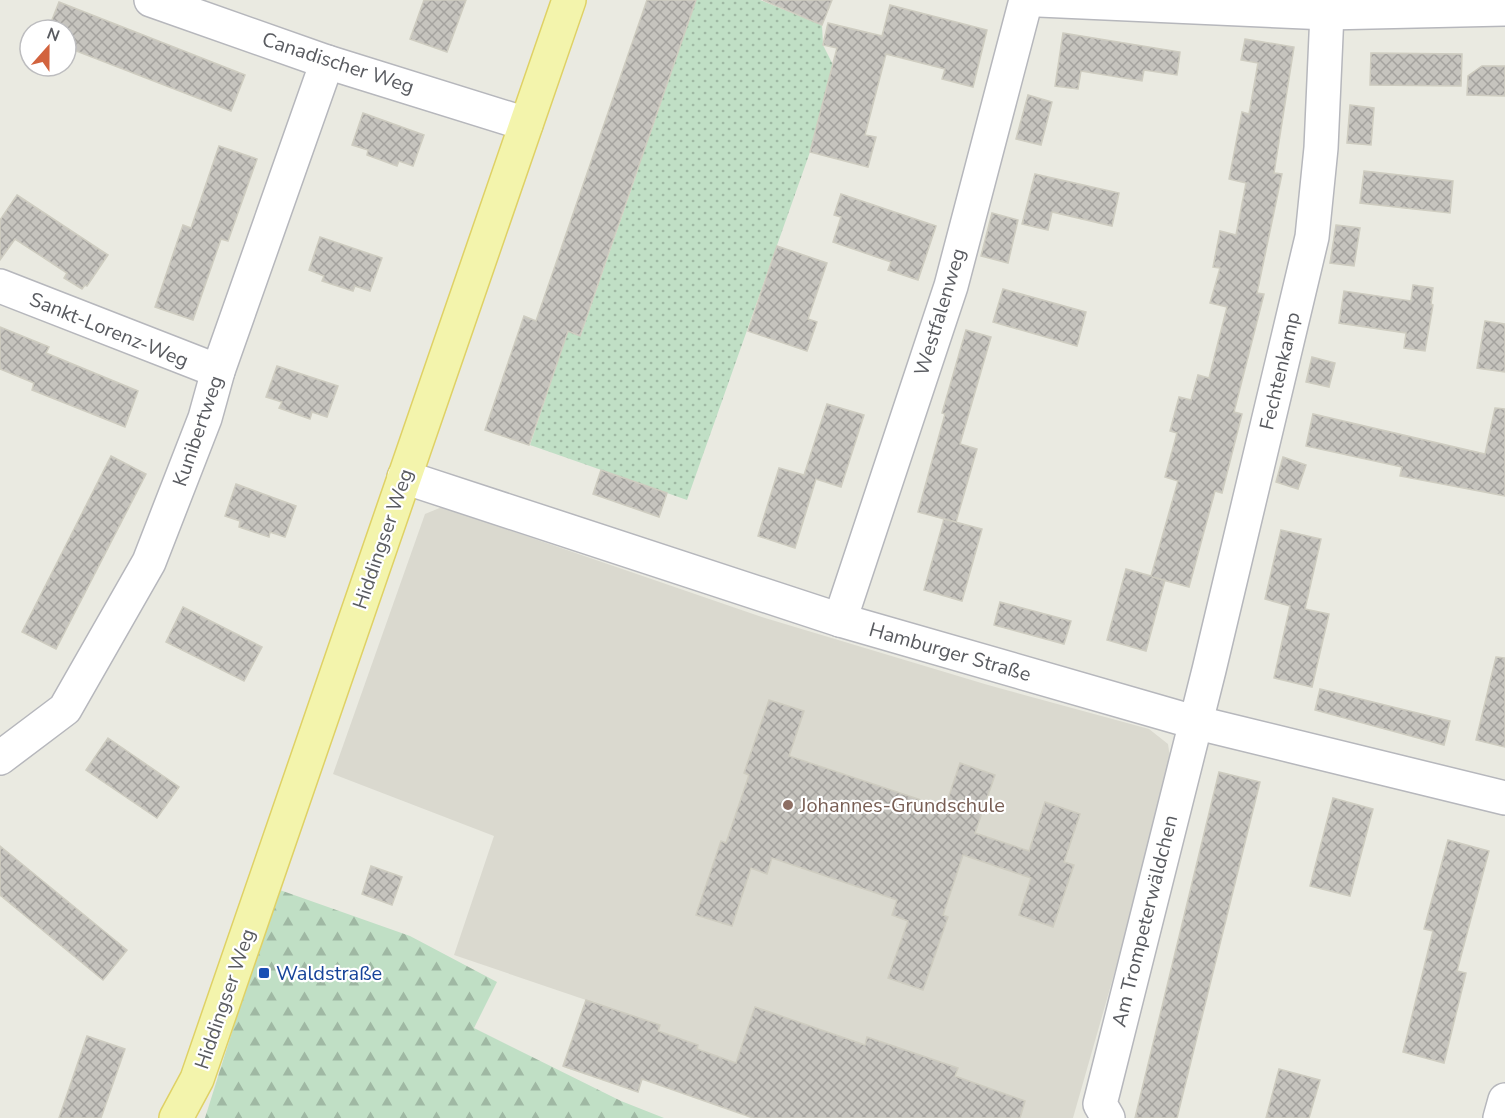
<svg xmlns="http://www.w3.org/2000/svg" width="1505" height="1118" viewBox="0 0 1505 1118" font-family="'Nunito Sans',sans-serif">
<defs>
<pattern id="forest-firs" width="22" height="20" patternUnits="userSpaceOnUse" patternTransform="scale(1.5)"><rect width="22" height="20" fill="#c0dfc5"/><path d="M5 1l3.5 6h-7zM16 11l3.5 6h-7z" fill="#9fb8a3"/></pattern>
<pattern id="park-dots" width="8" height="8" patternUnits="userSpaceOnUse" patternTransform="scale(1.5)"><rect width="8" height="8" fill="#c0dfc5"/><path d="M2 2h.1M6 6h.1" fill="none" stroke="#9fb8a3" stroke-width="1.8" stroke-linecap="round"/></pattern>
<pattern id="building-cross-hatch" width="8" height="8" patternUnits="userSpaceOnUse" patternTransform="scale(1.5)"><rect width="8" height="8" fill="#c6c4be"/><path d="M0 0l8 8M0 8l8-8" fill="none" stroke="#a4a29e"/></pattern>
</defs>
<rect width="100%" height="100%" fill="#eaeae1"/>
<polygon fill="#dad9cf" points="442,507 765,618 988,685 1149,729 1168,744 1172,771 1073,1118 753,1118 642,1079 638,1092 563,1067 586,1000 454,955 494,836 333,774 425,514"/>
<polygon fill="url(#forest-firs)" points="277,889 410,936 497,982 474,1028 621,1101 664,1118 205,1118"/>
<polygon fill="url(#park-dots)" points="696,0 760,0 822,25 823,45 833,65 810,152 687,500 530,445 568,331 581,335 638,170 630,167 642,132 650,135"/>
<g fill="url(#building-cross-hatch)" stroke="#ceccc0" stroke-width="1.5">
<polygon points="424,0 466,0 447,52 410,39"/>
<polygon points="647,0 696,0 580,336 568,331 529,445 485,430 524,316 536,321"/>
<polygon points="763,0 832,0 822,25"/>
<polygon points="59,2 245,75 231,111 66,47 66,30 48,30"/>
<polygon points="890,5 987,30 973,87 942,79 945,69 886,54 865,135 876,137 868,167 810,152 837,48 823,45 828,23 882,36"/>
<polygon points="1063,33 1180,52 1177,75 1144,70 1142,81 1081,71 1078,89 1055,86"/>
<polygon points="1245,39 1294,47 1274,173 1282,174 1257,293 1264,294 1234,412 1242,414 1222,493 1215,491 1189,587 1152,577 1165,580 1146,651 1107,640 1126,569 1151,576 1178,481 1165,477 1177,433 1170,431 1179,397 1191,400 1198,375 1209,378 1227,307 1210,303 1220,268 1213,267 1220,231 1236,235 1246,183 1229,179 1242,112 1249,114 1258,63 1241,60"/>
<polygon points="1371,53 1462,54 1461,86 1370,85"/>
<polygon points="1482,66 1505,66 1505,96 1467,95 1468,76"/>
<polygon points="1028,95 1052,102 1041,145 1016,139"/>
<polygon points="1350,105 1374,108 1371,145 1347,143"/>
<polygon points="363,113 424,135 413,166 399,161 397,166 367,155 368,150 352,145"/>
<polygon points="219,146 257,159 228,241 221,239 193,320 155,307 183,225 191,228"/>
<polygon points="1364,171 1453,181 1450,213 1360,203"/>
<polygon points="1035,174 1119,193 1112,226 1052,212 1048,230 1022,224"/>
<polygon points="841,194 936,226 918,280 888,270 891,262 833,242 841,217 834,215"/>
<polygon points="17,195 108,255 87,286 85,285 82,289 64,278 67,273 15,239 0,260 0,220"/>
<polygon points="992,213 1018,220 1008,263 981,256"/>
<polygon points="1336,225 1360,228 1354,266 1330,263"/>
<polygon points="320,237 382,258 370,291 355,286 353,291 322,281 324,276 309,270"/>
<polygon points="777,246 827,263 808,319 817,322 807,351 748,331"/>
<polygon points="1413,285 1433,288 1431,304 1433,305 1425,351 1404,348 1406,333 1339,323 1344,291 1411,301"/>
<polygon points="1003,289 1086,312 1077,346 993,322"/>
<polygon points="1485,321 1505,324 1505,372 1477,368"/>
<polygon points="0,327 49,347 46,353 138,391 125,427 32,390 34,383 0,369"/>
<polygon points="966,330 991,337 960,444 977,449 956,522 918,512 945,414 942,413"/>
<polygon points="1312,357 1335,363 1329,387 1306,382"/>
<polygon points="277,366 338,386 327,417 312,412 310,419 279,408 282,402 266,397"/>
<polygon points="827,404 864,415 841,487 816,479 795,548 758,536 779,468 804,475"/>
<polygon points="1495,408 1505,409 1505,496 1400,476 1402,467 1306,446 1313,414 1485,454"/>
<polygon points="111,456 146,474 56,649 22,632"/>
<polygon points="1283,457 1306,465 1298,489 1276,482"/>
<polygon points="601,470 667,493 659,517 593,494"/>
<polygon points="236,484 296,506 285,537 270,532 269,537 239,527 240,521 225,516"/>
<polygon points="944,519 982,529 962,601 924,590"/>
<polygon points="1281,530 1321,539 1305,609 1329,614 1312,687 1274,678 1290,606 1265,599"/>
<polygon points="1000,602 1071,621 1064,644 994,625"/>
<polygon points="183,607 262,647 244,681 166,642"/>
<polygon points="1496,657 1505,658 1505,747 1476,740"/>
<polygon points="1320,689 1450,721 1444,745 1315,710"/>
<polygon points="769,700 804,711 789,756 945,808 960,763 995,775 975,833 1029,851 1045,802 1080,814 1064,862 1074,865 1053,927 1019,915 1031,878 963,855 943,915 948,917 923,990 888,978 908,921 892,915 897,900 772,858 767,874 751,868 732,926 696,915 721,841 726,843 749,775 744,773"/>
<polygon points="108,738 179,787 157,818 86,770"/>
<polygon points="1219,772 1260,782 1177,1118 1135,1118"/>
<polygon points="1333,798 1373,809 1350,896 1310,886"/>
<polygon points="1448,840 1489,851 1457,971 1466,973 1444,1063 1403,1052 1433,931 1424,929"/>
<polygon points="0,846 127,950 103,980 0,895"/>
<polygon points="371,866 402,877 392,905 362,894"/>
<polygon points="586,1000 660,1025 658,1031 698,1045 697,1049 736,1063 755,1007 865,1045 867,1037 958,1068 955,1076 1025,1101 1020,1118 753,1118 642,1079 638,1092 563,1066"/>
<polygon points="87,1036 125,1049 101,1118 59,1118"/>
<polygon points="1279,1069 1320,1080 1309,1118 1266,1118"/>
</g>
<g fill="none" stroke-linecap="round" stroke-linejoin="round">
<g stroke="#b6b7bc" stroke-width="36">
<g id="minor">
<polyline points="151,0 327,62 526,124"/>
<polyline points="1039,0 1327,13 1505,9"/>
<polyline points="0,286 218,371"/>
<polyline points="404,477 840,620 1194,722 1505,798"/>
<polyline points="840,620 951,286 1026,0"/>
<polyline points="0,758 65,709 149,562 205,418 218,371 327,62"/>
<polyline points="1108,1118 1100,1104 1209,670 1312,237 1321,148 1327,13"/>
<polyline points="1500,1118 1505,1100"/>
</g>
</g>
<g stroke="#dfd165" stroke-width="36">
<polyline id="major" points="176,1118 197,1079 569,0"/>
</g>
<use href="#minor" stroke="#fff" stroke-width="33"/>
<use href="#major" stroke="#f3f4ac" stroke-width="33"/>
</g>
<circle fill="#8d6e63" stroke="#fff" stroke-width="2" cx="788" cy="805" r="6"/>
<rect fill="#1a4fb4" stroke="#fff" stroke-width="2" x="258" y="967" width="12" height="12" rx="3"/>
<g text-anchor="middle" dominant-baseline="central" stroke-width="4.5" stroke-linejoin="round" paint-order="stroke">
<g font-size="20" fill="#595b60" stroke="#fff">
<text transform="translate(338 63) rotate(18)">Canadischer Weg</text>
<text transform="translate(940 312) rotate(-73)">Westfalenweg</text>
<text transform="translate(109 330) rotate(22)">Sankt-Lorenz-Weg</text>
<text transform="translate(1280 371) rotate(-77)">Fechtenkamp</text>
<text transform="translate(198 431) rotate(-71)">Kunibertweg</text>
<text transform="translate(383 539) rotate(-71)">Hiddingser Weg</text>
<text transform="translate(950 652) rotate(16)">Hamburger Straße</text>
<text transform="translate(1145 921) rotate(-76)">Am Trompeterwäldchen</text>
<text transform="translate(225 999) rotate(-71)">Hiddingser Weg</text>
</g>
<g font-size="20" fill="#785e54" stroke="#fff" text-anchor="start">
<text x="800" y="805">Johannes-Grundschule</text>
</g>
<g font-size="20" fill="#164399" stroke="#fff" text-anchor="start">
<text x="276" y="973">Waldstraße</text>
</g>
</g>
<g transform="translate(48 48) rotate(21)"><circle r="28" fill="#ffffff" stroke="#bdbdbf" stroke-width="1.5"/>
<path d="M0-4.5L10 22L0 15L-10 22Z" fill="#d2633e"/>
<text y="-9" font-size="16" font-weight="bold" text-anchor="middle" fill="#595b60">N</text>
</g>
</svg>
